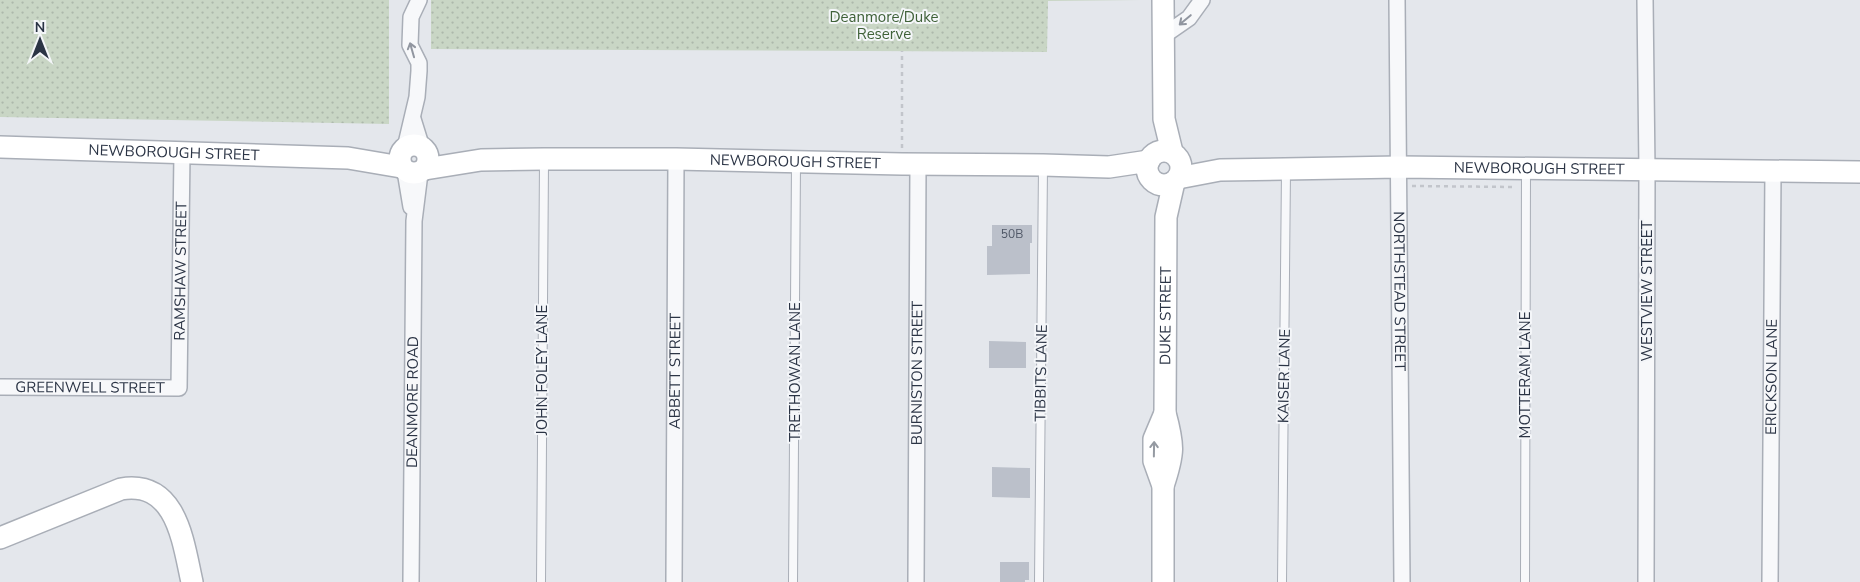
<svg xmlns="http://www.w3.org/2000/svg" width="1860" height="582" viewBox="0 0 1860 582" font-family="'Nunito Sans',sans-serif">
<defs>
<pattern id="park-dots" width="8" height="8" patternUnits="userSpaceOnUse" patternTransform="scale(1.25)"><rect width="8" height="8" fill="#c9d6c5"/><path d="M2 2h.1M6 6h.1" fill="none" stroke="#adb8ab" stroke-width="1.8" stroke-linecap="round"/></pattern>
</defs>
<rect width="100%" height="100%" fill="#e4e7ec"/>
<g fill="url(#park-dots)">
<polygon points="0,0 389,0 389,124 0,117"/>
<polygon points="431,0 1141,0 1048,1 1047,52 431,49"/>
</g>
<g fill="#bbc0ca">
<polygon points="992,225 1032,225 1032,243 1030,243 1030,274 987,275 987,246 992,246"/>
<polygon points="989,341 1026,342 1026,368 989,368"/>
<polygon points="992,467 1030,468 1030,498 992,497"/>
<polygon points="1000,562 1029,562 1029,580 1025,580 1025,582 1000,582"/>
</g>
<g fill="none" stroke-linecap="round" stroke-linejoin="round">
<g stroke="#a9aeb7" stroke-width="10">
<g id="lane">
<polyline points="541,582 544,162"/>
<polyline points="793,582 796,164"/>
<polyline points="1039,582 1043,167"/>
<polyline points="1282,582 1286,170"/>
<polyline points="1525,582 1526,169"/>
</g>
</g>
<g stroke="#a9aeb7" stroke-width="18">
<g id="street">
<path id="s1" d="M1397 0 1402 582"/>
<polyline points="1645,0 1647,170 1646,582"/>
<polyline points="1163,36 1189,18 1202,0"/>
<polyline points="413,119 422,148"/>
<polyline points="405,148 417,97 419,71 419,63 410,45 411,17 419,0"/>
<polyline points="405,171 411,207"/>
<path id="s2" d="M0 387 179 388 182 153"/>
<path id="s3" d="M411 582 414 221 420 173"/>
<path id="s4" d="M674 582 676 159"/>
<path id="s5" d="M916 582 918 165"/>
<path id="s6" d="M1770 582 1773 171"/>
</g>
</g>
<g stroke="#a9aeb7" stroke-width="24">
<g id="secondary">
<polyline points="1163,0 1164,119 1172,152"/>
<circle cx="414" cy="159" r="14"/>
<path id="s7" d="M0 147 348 158 401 167"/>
<circle cx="1164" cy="168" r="17"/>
<path id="s8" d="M425 169 481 160 544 159H676L902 164 1043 165 1109 167 1149 161"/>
<path id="s9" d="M1178 178 1220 170 1399 167 1860 172"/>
<path id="s10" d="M1163 486C1174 453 1174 446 1165 413L1166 217 1174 182"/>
<path d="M0 538 121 489C177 480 183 542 192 582"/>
<polyline points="1163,582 1163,486 1154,461 1154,439 1165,413"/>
</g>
</g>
<g stroke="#c2c5cb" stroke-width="2.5" stroke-dasharray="4 4" stroke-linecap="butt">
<polyline points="902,148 902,51"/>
<polyline points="1412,186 1516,187"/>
</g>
<use href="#lane" stroke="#f7f8fa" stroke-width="8"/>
<use href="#street" stroke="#f7f8fa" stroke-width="15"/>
<use href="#secondary" stroke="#fff" stroke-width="21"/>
</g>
<defs><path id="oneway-shaft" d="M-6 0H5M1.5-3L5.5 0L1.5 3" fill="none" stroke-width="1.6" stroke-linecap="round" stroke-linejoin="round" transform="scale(1.25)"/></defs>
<g stroke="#9196a0">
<use href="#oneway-shaft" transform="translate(1185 20) rotate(140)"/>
<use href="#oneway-shaft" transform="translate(412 50) rotate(-106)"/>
</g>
<use stroke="#959aa2" href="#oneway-shaft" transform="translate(1154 449) rotate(-89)"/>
<g text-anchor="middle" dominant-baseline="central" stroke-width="4" stroke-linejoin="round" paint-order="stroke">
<g font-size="12" fill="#4f5766">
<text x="1012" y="234">50B</text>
</g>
<g font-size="15" fill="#3f6138" stroke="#f4f6f9">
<text x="884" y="17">Deanmore/Duke<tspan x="884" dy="17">Reserve</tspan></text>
</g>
<g font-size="15" fill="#2b3445" stroke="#f4f6f9">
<text stroke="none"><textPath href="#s7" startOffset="174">NEWBOROUGH STREET</textPath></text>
<text stroke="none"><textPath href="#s8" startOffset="371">NEWBOROUGH STREET</textPath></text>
<text stroke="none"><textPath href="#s9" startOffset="362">NEWBOROUGH STREET</textPath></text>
<text stroke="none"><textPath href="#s2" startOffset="296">RAMSHAW STREET</textPath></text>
<text stroke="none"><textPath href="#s1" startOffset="291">NORTHSTEAD STREET</textPath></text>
<text transform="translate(1647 291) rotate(-90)">WESTVIEW STREET</text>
<text stroke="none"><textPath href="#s10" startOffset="172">DUKE STREET</textPath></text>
<text transform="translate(542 370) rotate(-90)">JOHN FOLEY LANE</text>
<text stroke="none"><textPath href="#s4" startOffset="211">ABBETT STREET</textPath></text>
<text transform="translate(795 372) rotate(-90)">TRETHOWAN LANE</text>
<text stroke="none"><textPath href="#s5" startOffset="209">BURNISTON STREET</textPath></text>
<text transform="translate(1041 373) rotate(-89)">TIBBITS LANE</text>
<text transform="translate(1525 375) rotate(-90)">MOTTERAM LANE</text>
<text transform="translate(1284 376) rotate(-89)">KAISER LANE</text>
<text stroke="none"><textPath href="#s6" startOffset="205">ERICKSON LANE</textPath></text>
<text stroke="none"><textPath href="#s2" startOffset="90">GREENWELL STREET</textPath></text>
<text stroke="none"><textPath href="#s3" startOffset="180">DEANMORE ROAD</textPath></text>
</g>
</g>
<g transform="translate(40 40)" stroke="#f4f6f9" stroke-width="4" paint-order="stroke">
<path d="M0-4L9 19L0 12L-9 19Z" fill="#2b3445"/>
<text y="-8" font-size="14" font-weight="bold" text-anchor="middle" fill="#2b3445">N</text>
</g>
</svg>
